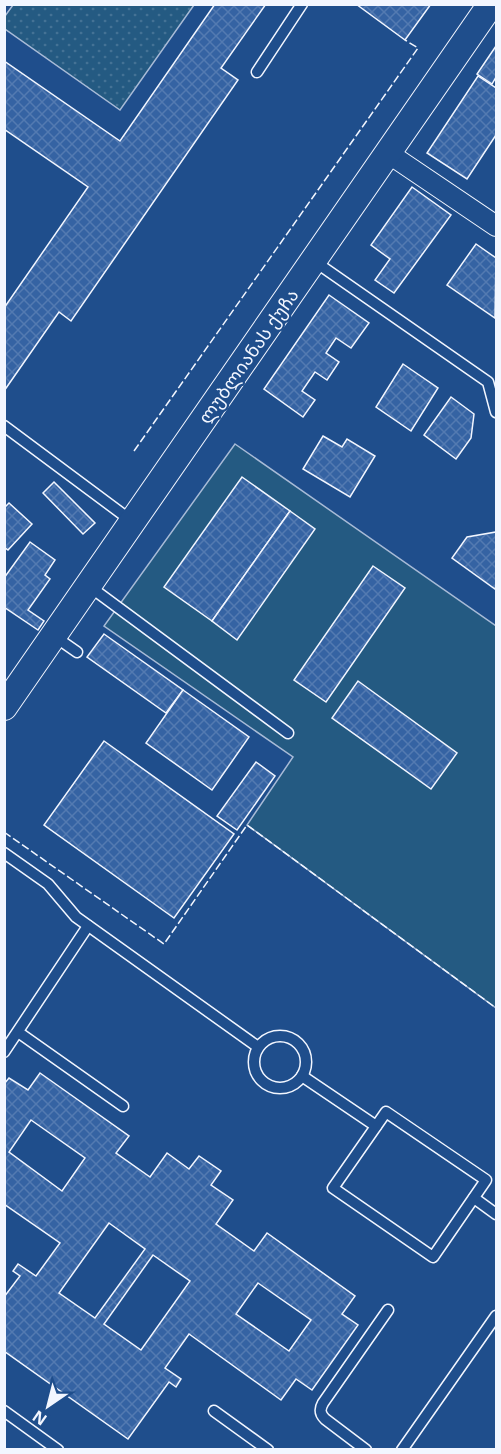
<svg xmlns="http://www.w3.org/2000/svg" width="501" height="1454" viewBox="0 0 501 1454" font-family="'Open Sans','Noto Sans Georgian',sans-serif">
<defs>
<pattern id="park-dots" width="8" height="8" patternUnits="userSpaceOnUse" patternTransform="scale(1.5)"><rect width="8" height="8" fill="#245a82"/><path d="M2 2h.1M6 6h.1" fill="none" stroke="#447295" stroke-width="1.8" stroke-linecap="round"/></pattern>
<pattern id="building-cross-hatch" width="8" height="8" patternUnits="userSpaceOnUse" patternTransform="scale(1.5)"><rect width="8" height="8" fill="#3563a3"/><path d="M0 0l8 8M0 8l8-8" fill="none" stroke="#537ab1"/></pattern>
</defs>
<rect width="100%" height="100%" fill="#1f4e8c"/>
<polygon fill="url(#park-dots)" stroke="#a8bbd7" stroke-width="1.5" points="13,5 13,4 194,5 120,110 5,29 5,16"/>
<polygon fill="#245a82" stroke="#a8bbd7" stroke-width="1.5" points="235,444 496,626 496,1008 247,825 293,757 104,626"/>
<g fill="url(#building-cross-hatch)" stroke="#f2f6ff" stroke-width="1.5" fill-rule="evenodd">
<polygon points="215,4 266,4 221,68 238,80 71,321 59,312 4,391 4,308 88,187 4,129 4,61 120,141"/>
<polygon points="356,4 431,4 405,40"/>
<polygon points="496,46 496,77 492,84 477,74"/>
<polygon points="478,76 496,88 496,135 467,179 427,153"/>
<polygon points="412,187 451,215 394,293 375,280 390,259 371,245"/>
<polygon points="476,244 496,258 495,318 447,285"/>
<polygon points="329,295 369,323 351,348 336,338 326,353 339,362 327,380 315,372 302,391 315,400 303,417 264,389"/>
<polygon points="403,364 438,388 411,431 376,407"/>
<polygon points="451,397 474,414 471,438 456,459 424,435"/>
<polygon points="323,436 342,447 347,439 375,456 350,497 303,469"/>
<polygon points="242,477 290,511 212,621 164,587"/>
<polygon points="54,482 95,523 83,534 43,493"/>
<polygon points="9,503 32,524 8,550 4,547 4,508"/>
<polygon points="290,511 315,529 237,640 212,621"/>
<polygon points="496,532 496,586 495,589 452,558 467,537"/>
<polygon points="30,542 55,560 45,575 50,579 28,610 44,621 38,630 4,607 4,578"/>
<polygon points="373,566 405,588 326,702 294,680"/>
<polygon points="104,634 183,690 166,713 87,657"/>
<polygon points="358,681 457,753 431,789 332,718"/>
<polygon points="183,690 249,737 212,790 146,743"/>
<polygon points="104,741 234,834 174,918 44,825"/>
<polygon points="256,762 275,776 237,830 217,816"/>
<path d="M40 1073 129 1136 116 1153 150 1177 167 1153 189 1169 199 1156 221 1171 211 1185 233 1200 216 1224 254 1251 267 1233 355 1296 342 1314 358 1325 312 1390 296 1379 281 1400 189 1334 165 1368 181 1379 176 1387 169 1382 128 1439 4 1351V1297L20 1276 13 1271 18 1264 36 1276 60 1243 4 1204V1084L9 1078 28 1090ZM31 1120 85 1158 62 1191 9 1152ZM109 1223 145 1249 95 1318 59 1293ZM153 1255 190 1281 141 1350 104 1324ZM258 1283 311 1320 289 1351 236 1314Z"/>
</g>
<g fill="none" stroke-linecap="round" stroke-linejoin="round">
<g stroke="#f2f6ff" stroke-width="13">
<g id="service">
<polyline points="257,72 302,4"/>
<polyline points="314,261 488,382 496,412"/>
<polyline points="4,426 133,522"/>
<polyline points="89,586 288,733"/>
<polyline points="54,636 77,652"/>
<polyline points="4,853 48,884 76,917 258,1047"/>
<polyline points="18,1032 123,1106"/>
<circle cx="280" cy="1062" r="26"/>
<polyline points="4,1052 88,926"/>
<polyline points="302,1076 376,1126"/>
<polygon points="386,1112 486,1180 433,1257 333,1188"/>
<polyline points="474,1198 496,1214"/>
<polyline points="4,1411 58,1450"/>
<polyline points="214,1411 268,1450"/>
<path d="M366 1450 325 1419C320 1414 319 1410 323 1403L388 1310"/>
<polyline points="402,1450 496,1316"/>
</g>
</g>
<g stroke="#f2f6ff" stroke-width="22">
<polyline id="minor" points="388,153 496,226"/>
</g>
<g stroke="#f2f6ff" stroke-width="28">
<polyline id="tertiary" points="4,707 491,4"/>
</g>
<use href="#service" stroke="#1f4e8c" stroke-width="10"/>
<use href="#minor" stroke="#1f4e8c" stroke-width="20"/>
<use href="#tertiary" stroke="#1f4e8c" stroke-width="26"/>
<g stroke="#f2f6ff" stroke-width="1.5" stroke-dasharray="8 3" stroke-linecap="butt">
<polyline points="134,451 418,48 405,40"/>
<polyline points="4,832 164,944 247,825 496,1008"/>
</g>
</g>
<g text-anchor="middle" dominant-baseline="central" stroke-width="4.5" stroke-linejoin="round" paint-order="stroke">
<g font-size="18" fill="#f2f6ff" stroke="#1f4e8c">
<text transform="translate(248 356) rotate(-55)">ლუბლიანას ქუჩა</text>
</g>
</g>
<rect width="501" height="1454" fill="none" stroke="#f2f6ff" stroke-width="12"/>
<g transform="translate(48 1406) rotate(215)" stroke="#1f4e8c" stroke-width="4.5" paint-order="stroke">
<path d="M0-4.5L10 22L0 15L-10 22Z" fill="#f2f6ff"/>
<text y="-9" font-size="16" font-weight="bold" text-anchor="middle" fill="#f2f6ff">N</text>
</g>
</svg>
